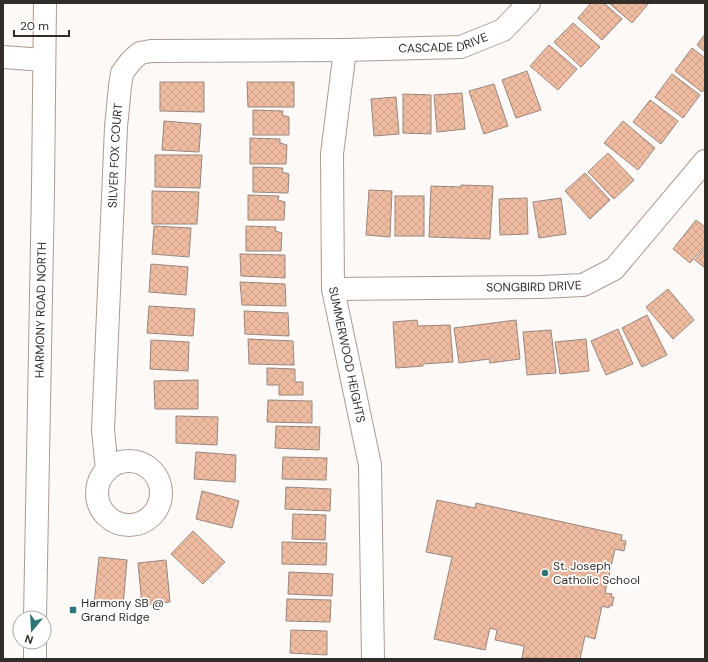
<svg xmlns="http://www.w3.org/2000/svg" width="708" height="662" viewBox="0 0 708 662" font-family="'DM Sans',sans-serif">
<defs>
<pattern id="building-cross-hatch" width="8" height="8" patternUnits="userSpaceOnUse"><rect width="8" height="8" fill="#f0bca1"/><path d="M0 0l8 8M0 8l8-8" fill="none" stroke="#cea28b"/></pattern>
</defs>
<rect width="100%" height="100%" fill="#fdf9f7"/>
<g fill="url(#building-cross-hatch)" stroke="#97877f">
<polygon points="591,3 604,3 622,19 602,40 578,18"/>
<polygon points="609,3 649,3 632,23"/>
<polygon points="573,23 600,47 581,67 554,42"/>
<polygon points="705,34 705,52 697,45"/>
<polygon points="549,45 577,69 558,90 530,66"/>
<polygon points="692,48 705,58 705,89 702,92 675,71"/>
<polygon points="527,71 541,110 516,118 502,80"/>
<polygon points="672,74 700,95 683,118 655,97"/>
<polygon points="160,82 204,82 204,112 160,111"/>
<polygon points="247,82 294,82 294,107 248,107"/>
<polygon points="494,84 508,126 484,134 469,91"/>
<polygon points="462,93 465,129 437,132 434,95"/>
<polygon points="403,94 431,95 431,134 403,133"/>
<polygon points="396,97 399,134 374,136 371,99"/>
<polygon points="650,100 678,121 661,144 633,122"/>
<polygon points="253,110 283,111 282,115 289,117 289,135 253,135"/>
<polygon points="164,121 201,124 199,152 162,150"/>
<polygon points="623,121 655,148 638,170 604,143"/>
<polygon points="250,138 280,139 280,143 287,145 286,164 250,164"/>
<polygon points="608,153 634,180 614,199 588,172"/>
<polygon points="155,155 202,155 200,188 155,187"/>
<polygon points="253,167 283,168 282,172 289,174 288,193 253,192"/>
<polygon points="585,173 610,200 590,219 565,191"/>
<polygon points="461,185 493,186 490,239 429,237 431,186 461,187"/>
<polygon points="369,190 392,191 390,237 366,235"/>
<polygon points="152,191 199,192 197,224 152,224"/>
<polygon points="248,195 279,196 278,200 285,202 284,220 248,220"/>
<rect x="395" y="196" width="29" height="40"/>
<polygon points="527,198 528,234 500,235 499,199"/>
<polygon points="561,198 566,234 539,238 533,202"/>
<polygon points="696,220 705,227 705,246 690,263 673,249"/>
<polygon points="154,226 191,228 189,257 152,254"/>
<polygon points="246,226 276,227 275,231 282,233 281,251 246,251"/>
<polygon points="705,248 705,268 695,260"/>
<polygon points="240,254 285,255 285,278 241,276"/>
<polygon points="151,264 188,267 186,295 149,292"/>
<polygon points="240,282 285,284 286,306 242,305"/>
<polygon points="668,289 694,320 673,339 646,307"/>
<polygon points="149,306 195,309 193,336 147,333"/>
<polygon points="244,311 288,313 289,336 245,334"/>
<polygon points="647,315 667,355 642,367 622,328"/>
<polygon points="417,320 418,326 450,325 453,362 423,364 423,366 396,368 393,322"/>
<polygon points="516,320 520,359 490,363 489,359 459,363 454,328"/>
<polygon points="618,329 633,364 606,375 591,341"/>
<polygon points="551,330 556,373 527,375 523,332"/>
<polygon points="248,339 293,341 294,365 249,364"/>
<polygon points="586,339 589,371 560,374 555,342"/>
<polygon points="151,340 189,342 188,371 150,369"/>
<polygon points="267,368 295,369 295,382 303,382 303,395 279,395 279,385 267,385"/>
<polygon points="198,380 198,409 155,409 154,381"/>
<polygon points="268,400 312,401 312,423 267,422"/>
<polygon points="176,416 218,417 217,445 176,443"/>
<polygon points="276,426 320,427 319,450 275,448"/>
<polygon points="196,452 236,455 235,482 194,479"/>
<polygon points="283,457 327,458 326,480 282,479"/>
<polygon points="286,487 331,489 330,511 285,509"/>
<polygon points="202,491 239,501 232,528 196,519"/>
<polygon points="437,500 475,508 476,503 622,535 621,540 626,541 624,551 615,549 605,593 612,594 611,597 614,597 612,606 609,605 609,608 602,606 595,639 585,636 580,659 522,658 524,646 495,640 497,630 490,628 485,650 434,639 452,557 426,552"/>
<polygon points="293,514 326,515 325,540 292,539"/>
<polygon points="193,531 225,562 203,584 171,554"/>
<polygon points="282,542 327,543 326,565 282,564"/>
<polygon points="99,557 127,560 123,606 94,603"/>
<polygon points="166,560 170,602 142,605 138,563"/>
<polygon points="289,572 333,574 332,596 288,594"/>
<polygon points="287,599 331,600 330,622 286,621"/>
<polygon points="291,630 327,631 327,655 290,653"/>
</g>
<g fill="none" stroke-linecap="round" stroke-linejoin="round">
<g stroke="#ac9b93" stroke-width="24">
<g id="street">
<path id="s1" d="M345 50 332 154 333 289 370 465 373 659"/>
<polyline points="3,57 44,60"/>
<path id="s2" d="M333 289 541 287 583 285 614 269 705 161"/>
<circle cx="129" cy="493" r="32"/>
<path id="s3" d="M107 470 103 430 116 127 120 86 122 73 131 61 140 53 151 51 345 50 461 47 503 30 529 3"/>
</g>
</g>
<g stroke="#ac9b93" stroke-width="24">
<g id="secondary">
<path id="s4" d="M35 618 43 189 45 3"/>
<polyline points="35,659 35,642"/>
</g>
</g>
<use href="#street" stroke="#fff" stroke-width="22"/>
<use href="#secondary" stroke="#fff" stroke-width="22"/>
</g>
<g fill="#2c7678" stroke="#fff" stroke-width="1.5">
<circle cx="545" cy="573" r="4"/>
<rect x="69" y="606" width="8" height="8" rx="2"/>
</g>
<g text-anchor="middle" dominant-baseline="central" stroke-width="3.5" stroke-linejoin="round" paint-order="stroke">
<g font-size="12" fill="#332d29" stroke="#fff">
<text stroke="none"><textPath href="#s3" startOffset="729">CASCADE DRIVE</textPath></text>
<text stroke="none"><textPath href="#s3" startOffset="315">SILVER FOX COURT</textPath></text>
<text stroke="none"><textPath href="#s2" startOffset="201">SONGBIRD DRIVE</textPath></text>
<text stroke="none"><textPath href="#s4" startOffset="308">HARMONY ROAD NORTH</textPath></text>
<text stroke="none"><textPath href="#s1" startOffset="307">SUMMERWOOD HEIGHTS</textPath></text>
</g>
<g font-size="12" fill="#332d29" stroke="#fff" text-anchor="start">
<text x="553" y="566">St. Joseph<tspan x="553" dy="14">Catholic School</tspan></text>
<text x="81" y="603">Harmony SB @<tspan x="81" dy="14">Grand Ridge</tspan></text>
</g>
</g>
<rect width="708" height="662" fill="none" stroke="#332d29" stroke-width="8"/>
<g transform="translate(32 630) rotate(198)"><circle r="19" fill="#ffffff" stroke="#adaba9"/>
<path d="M0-3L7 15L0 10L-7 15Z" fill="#2c7678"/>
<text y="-6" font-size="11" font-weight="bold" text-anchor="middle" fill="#332d29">N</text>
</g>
<path d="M14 30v6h55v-6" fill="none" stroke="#332d29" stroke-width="2"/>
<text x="20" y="30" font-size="12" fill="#332d29" stroke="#ffffff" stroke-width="3" paint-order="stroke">20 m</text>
</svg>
